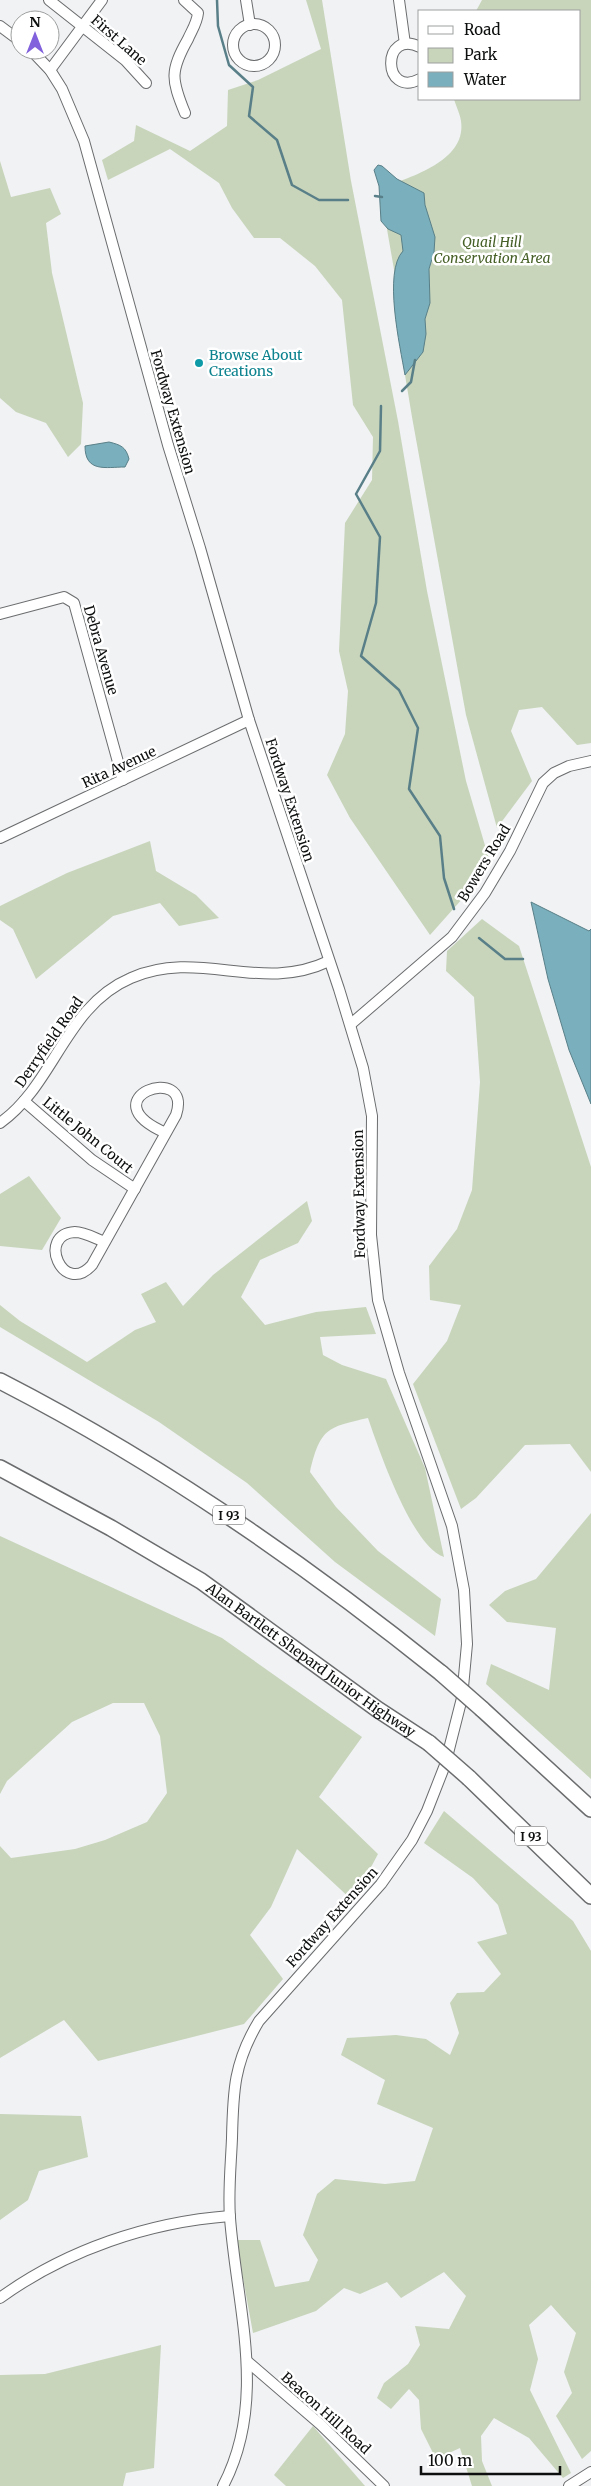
<svg xmlns="http://www.w3.org/2000/svg" width="591" height="2486" viewBox="0 0 591 2486" font-family="Merriweather,serif">
<rect width="100%" height="100%" fill="#f0f2f4"/>
<g fill="#c8d5bb">
<polygon points="306,0 322,0 351,181 398,421 427,591 466,781 489,859 463,898 430,935 350,818 327,775 345,734 348,691 339,651 345,523 372,480 373,437 353,405 342,300 315,266 280,238 254,238 232,208 219,183 170,149 108,180 102,160 134,141 136,125 190,151 227,126 228,90 258,80 321,49"/>
<path d="M482 0H591V743L577 745 542 707 519 710 511 731 532 781 497 828 466 715 412 417 405 375 411 367 380 189C409 177 467 162 461 121 460 114 456 106 454 99H580V11H476Z"/>
<polygon points="0,161 11,197 50,188 61,214 46,223 52,273 83,403 81,444 68,457 46,423 16,412 0,398"/>
<polygon points="150,841 156,871 196,895 219,918 179,926 160,903 113,916 36,979 13,929 0,920 0,906 67,873"/>
<polygon points="482,919 519,946 591,1167 591,1472 570,1444 525,1445 476,1498 461,1509 413,1384 447,1341 461,1305 430,1300 429,1266 457,1229 472,1190 480,1082 474,997 446,971 447,951"/>
<polygon points="29,1176 61,1218 42,1250 0,1246 0,1194"/>
<path d="M307 1201 312 1221 298 1243 260 1260 241 1297 265 1325 316 1312 366 1307 376 1334 320 1337 323 1355 342 1365 386 1379 425 1468 444 1557C412 1547 379 1450 368 1418 327 1427 320 1429 310 1472L336 1507 378 1551 441 1599 435 1636 335 1562 247 1483 159 1422 0 1327V1305L20 1321 87 1362 135 1330 156 1322 141 1294 166 1282 183 1306 213 1275Z"/>
<polygon points="591,1513 591,1779 486,1684 491,1664 549,1690 556,1628 507,1622 489,1605 505,1591 536,1579"/>
<polygon points="0,1536 222,1638 362,1737 319,1797 378,1854 353,1901 297,1849 271,1907 250,1935 283,1979 244,2024 98,2061 64,2020 0,2058 0,1846 11,1858 75,1849 105,1840 147,1822 167,1793 160,1736 144,1703 113,1703 72,1722 7,1781 0,1794"/>
<polygon points="444,1811 573,1921 591,1951 591,2451 582,2459 556,2416 572,2393 564,2372 576,2333 551,2305 529,2325 538,2359 530,2390 571,2473 563,2478 529,2438 494,2418 481,2436 482,2461 492,2486 472,2486 460,2448 436,2459 421,2429 419,2400 409,2389 391,2409 377,2398 384,2383 408,2364 420,2345 415,2326 449,2329 466,2296 444,2272 401,2298 387,2282 360,2294 344,2288 316,2311 253,2333 236,2240 260,2240 275,2287 309,2281 318,2260 303,2235 317,2194 335,2179 385,2184 415,2181 433,2128 377,2104 385,2080 341,2055 347,2038 396,2035 426,2039 450,2055 459,2033 450,2003 457,1993 484,1992 501,1974 477,1942 507,1934 498,1905 473,1878 424,1843"/>
<polygon points="0,2114 81,2116 88,2157 39,2171 28,2200 0,2220"/>
<polygon points="161,2345 154,2468 126,2473 123,2486 0,2486 0,2375 45,2374"/>
<polygon points="313,2426 365,2486 286,2486 274,2475"/>
</g>
<g fill="#7ab0bd" stroke="#597f88">
<path d="M378 165 382 166 397 179 424 193 425 205 435 237 434 252 429 269 430 303 425 319 426 334 423 352 405 375C400 346 383 272 403 251L401 235 388 229 381 221 379 186 374 170Z"/>
<path d="M109 442C121 445 126 447 129 459L125 467C106 467 85 473 85 446Z"/>
<polygon points="531,902 589,931 591,929 591,1104 569,1050 548,979"/>
</g>
<g fill="none" stroke-linecap="round" stroke-linejoin="round">
<g stroke="#597f88" stroke-width="2.5">
<polyline points="217,0 218,26 229,65 253,87 249,116 277,140 292,185 319,200 348,200"/>
<polyline points="375,196 382,197"/>
<polyline points="402,391 411,382 415,360"/>
<polyline points="381,406 380,451 356,494 380,537 376,603 361,656 399,690 418,728 409,789 440,836 444,878 454,909"/>
<polyline points="479,938 505,959 523,959"/>
</g>
<g stroke="#6a6c6d" stroke-width="12">
<g id="minor">
<polyline points="49,0 125,60 146,83"/>
<path d="M184 0 198 13C197 23 192 30 188 39 170 71 171 79 185 113"/>
<polyline points="246,0 250,25"/>
<polyline points="399,0 405,44"/>
<circle cx="254" cy="45" r="21"/>
<polyline points="0,26 20,41"/>
<path d="M420 47C381 28 382 99 420 79"/>
<path d="M31 50 50 70 62 89 84 141 168 445 200 548 249 720 339 989 363 1068 372 1116 371 1235 378 1300 399 1373 452 1526 464 1590 467 1644 462 1698 445 1765 427 1811 412 1840 381 1884 259 2021C234 2062 233 2091 232 2138 231 2164 228 2191 230 2218 237 2309 268 2400 223 2486"/>
<polyline points="50,70 102,0"/>
<polyline points="0,614 64,597 74,603 123,780"/>
<polyline points="0,838 249,720"/>
<polyline points="351,1024 452,937 485,893 510,851 543,783 554,773 569,766 591,761"/>
<polyline points="24,1101 92,1160 135,1189"/>
<path d="M0 1123C55 1084 65 1006 131 978 200 948 260 994 329 961"/>
<path d="M105 1242C96 1239 85 1232 75 1232 36 1234 63 1297 92 1265L176 1115C194 1061 86 1098 166 1133"/>
<path d="M0 2298C66 2250 149 2222 230 2216"/>
<polyline points="248,2362 320,2424 384,2486"/>
<polyline points="569,2486 591,2472"/>
</g>
</g>
<g stroke="#6a6c6d" stroke-width="18">
<g id="highway">
<path d="M0 1381C158 1462 303 1562 441 1673"/>
<path id="s1" d="M0 1468 111 1528 201 1581 377 1709 429 1743"/>
<polyline points="482,1709 591,1809"/>
<polyline points="469,1778 591,1896"/>
</g>
</g>
<use href="#minor" stroke="#fff" stroke-width="10"/>
<use href="#highway" stroke="#fff" stroke-width="15"/>
<g stroke="#6a6c6d" stroke-width="18" stroke-linecap="butt">
<g id="highway-bridge">
<polyline points="441,1673 482,1709"/>
<polyline points="429,1743 469,1778"/>
</g>
</g>
<use href="#highway-bridge" stroke="#fff" stroke-width="15"/>
</g>
<circle fill="#0f9aa8" stroke="#fff" stroke-width="2" cx="199" cy="363" r="5"/>
<g text-anchor="middle" dominant-baseline="central" stroke-width="5" stroke-linejoin="round" paint-order="stroke">
<g fill="#fff" stroke="#565656" stroke-width="1">
<rect x="213" y="1505.5" width="32" height="19" rx="4"/>
<rect x="515" y="1826.5" width="32" height="19" rx="4"/>
</g>
<g font-size="12" font-weight="bold" fill="#0d0e0e">
<text x="229" y="1515">I 93</text>
<text x="531" y="1836">I 93</text>
</g>
<g font-size="14" fill="#0d0e0e" stroke="#fff">
<text transform="translate(119 40) rotate(41)">First Lane</text>
<text transform="translate(173 412) rotate(74)">Fordway Extension</text>
<text transform="translate(101 650) rotate(74)">Debra Avenue</text>
<text transform="translate(119 767) rotate(-25)">Rita Avenue</text>
<text transform="translate(290 800) rotate(72)">Fordway Extension</text>
<text transform="translate(484 863) rotate(-59)">Bowers Road</text>
<text transform="translate(49 1042) rotate(-55)">Derryfield Road</text>
<text transform="translate(88 1135) rotate(39)">Little John Court</text>
<text transform="translate(359 1194) rotate(-91)">Fordway Extension</text>
<text stroke="none"><textPath href="#s1" startOffset="366">Alan Bartlett Shepard Junior Highway</textPath></text>
<text transform="translate(332 1917) rotate(-48)">Fordway Extension</text>
<text transform="translate(326 2413) rotate(42)">Beacon Hill Road</text>
</g>
<g font-size="14" font-style="italic" fill="#466027" stroke="#fff">
<text x="492" y="242">Quail Hill<tspan x="492" dy="16">Conservation Area</tspan></text>
</g>
<g font-size="14" fill="#0d838f" stroke="#fff" text-anchor="start">
<text x="209" y="355">Browse About<tspan x="209" dy="16">Creations</tspan></text>
</g>
</g>
<rect x="418" y="10" width="162" height="90" fill="#ffffff" stroke="#9e9f9f"/>
<rect x="428" y="26" width="25" height="8" fill="#ffffff" stroke="#9e9f9f"/>
<text x="464" y="35" font-size="15" fill="#0d0e0e">Road</text>
<rect x="428" y="48" width="25" height="15" fill="#c8d5bb" stroke="#9e9f9f"/>
<text x="464" y="60" font-size="15" fill="#0d0e0e">Park</text>
<rect x="428" y="72" width="25" height="15" fill="#7ab0bd" stroke="#9e9f9f"/>
<text x="464" y="85" font-size="15" fill="#0d0e0e">Water</text>
<g transform="translate(35 35)"><circle r="24" fill="#ffffff" stroke="#9e9f9f"/>
<path d="M0-4L9 19L0 12L-9 19Z" fill="#8161dc"/>
<text y="-8" font-size="14" font-weight="bold" text-anchor="middle" fill="#0d0e0e">N</text>
</g>
<path d="M421 2466v8h139v-8" fill="none" stroke="#0d0e0e" stroke-width="2.5"/>
<text x="428" y="2466" font-size="15" fill="#0d0e0e" stroke="#ffffff" stroke-width="4" paint-order="stroke">100 m</text>
</svg>
